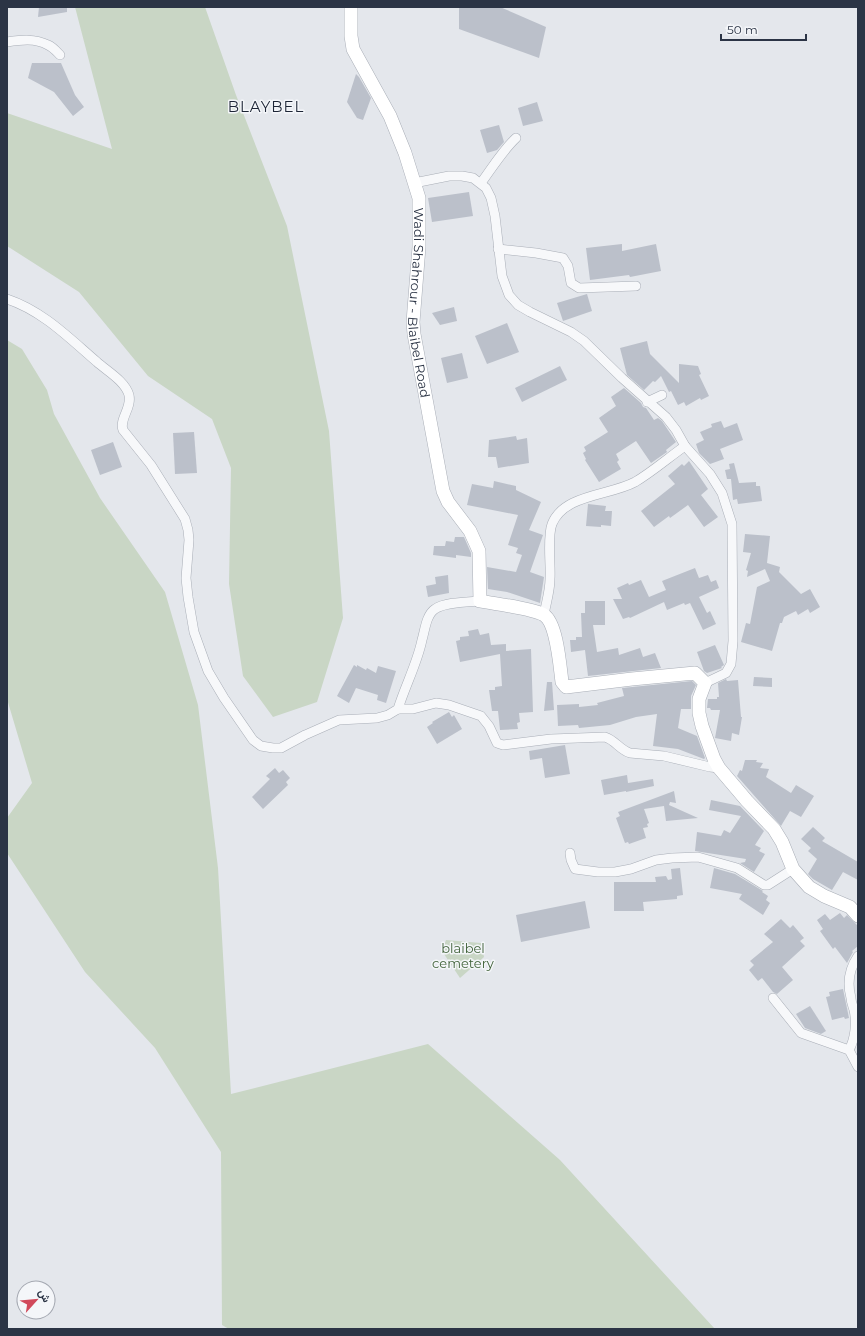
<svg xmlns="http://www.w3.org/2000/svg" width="865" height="1336" viewBox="0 0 865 1336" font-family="Montserrat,Vazirmatn,sans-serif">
<rect width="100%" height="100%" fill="#e4e7ec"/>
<g fill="#c9d6c5">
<polygon points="75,7 205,7 236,95 287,226 329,431 343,618 317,702 273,717 243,676 229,584 231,468 212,419 148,376 79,292 7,246 7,113 112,149"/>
<polygon points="7,340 22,349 47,390 54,414 100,498 165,592 198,705 218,868 231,1094 428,1044 560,1160 715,1329 229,1329 222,1325 221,1152 155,1048 85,972 7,853 7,818 32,783 7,699"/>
<polygon points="446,940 481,943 484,957 460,978 442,951"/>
</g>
<g fill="#bbc0ca">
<polygon points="39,7 67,7 67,12 38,17"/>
<polygon points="459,7 500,7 546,27 539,58 459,29"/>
<polygon points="32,63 61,63 75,95 84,107 73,116 54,92 28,78"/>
<polygon points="356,74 359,77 371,98 363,120 357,118 347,102"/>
<polygon points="537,102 543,121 523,126 518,108"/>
<polygon points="499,125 504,142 497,150 487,153 480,130"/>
<polygon points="469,192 473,216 432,222 428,198"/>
<polygon points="622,244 622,251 656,244 661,271 630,277 629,275 590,280 586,248"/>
<polygon points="587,294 592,311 563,321 557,303"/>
<polygon points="454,307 457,321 440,325 432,313"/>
<polygon points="507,323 519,352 487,364 475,336"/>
<polygon points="647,341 650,354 679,383 679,364 698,366 701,374 699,375 709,396 701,400 700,398 686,406 684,402 678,405 671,391 669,392 661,376 655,382 653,381 644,390 627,375 620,348"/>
<polygon points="462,353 468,378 447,383 441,358"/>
<polygon points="560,366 567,380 522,402 515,388"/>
<polygon points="624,388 641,403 643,407 646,408 654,420 658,418 662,421 676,442 666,450 667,452 651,463 636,441 616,454 619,460 617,462 621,469 599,482 585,460 586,459 583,453 586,451 584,447 608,432 599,418 616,406 611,397"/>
<polygon points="721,421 724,428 737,423 743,440 720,449 724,459 710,464 699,453 696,444 704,440 700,432 712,427 711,424"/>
<polygon points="194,432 197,473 175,474 173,433"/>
<polygon points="516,436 517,440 527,438 529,463 498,468 496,457 488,457 489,440"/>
<polygon points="113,442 122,467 100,475 91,450"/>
<polygon points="689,461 708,489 701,495 718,517 704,527 688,505 670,518 669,516 654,527 641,511 675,484 668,476 682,464 684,466"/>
<polygon points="734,463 739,483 756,482 756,486 760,486 762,501 738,504 737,499 733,500 731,479 727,479 725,470 730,469 729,464"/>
<polygon points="494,481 516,486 516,490 541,502 529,530 543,535 530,572 544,577 540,603 507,592 488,589 487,567 516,572 522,555 516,553 518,548 508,545 518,515 467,505 472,484 493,488"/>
<polygon points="588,504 606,506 605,511 612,511 611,526 601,525 601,527 586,526"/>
<polygon points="745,534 770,536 767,563 780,567 779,572 801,594 810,589 820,607 810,613 808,609 798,615 796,611 784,617 782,623 780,623 772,651 741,642 746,623 750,624 757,587 770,581 765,569 747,577 748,571 746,570 751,553 743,552"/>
<polygon points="455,537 464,537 471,553 471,557 456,555 456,558 433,555 434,546 445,546 446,541 454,542"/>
<polygon points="695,568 699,578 708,575 711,582 716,580 719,588 699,597 707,613 710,611 716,624 703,630 690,603 685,605 684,603 667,610 664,602 630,618 629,617 623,619 613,599 622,599 617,588 628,583 629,585 641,580 649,597 666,590 662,581"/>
<polygon points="448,575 449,593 428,597 426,586 436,584 435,577"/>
<polygon points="585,601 605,601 605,625 593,625 597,652 618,648 619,655 640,648 643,657 655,653 661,668 588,676 585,650 571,652 570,640 576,640 576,637 582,637 581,613 585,613"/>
<polygon points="478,629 480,635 489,633 491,645 506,644 506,651 531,649 533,712 519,713 520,722 517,723 518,729 500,730 498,711 492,711 489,690 495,690 495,687 502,686 500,654 460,662 456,641 460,640 460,637 469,636 468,631"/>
<polygon points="715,645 724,665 721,667 722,668 707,673 704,671 697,652"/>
<polygon points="354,665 357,667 357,665 366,670 367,668 376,673 378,666 396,671 386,703 377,700 378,695 356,688 349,703 337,696"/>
<polygon points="754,677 772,678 772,687 753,686"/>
<polygon points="726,679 727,681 738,680 741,717 742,717 739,735 732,733 731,741 715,738 720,710 711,710 710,708 707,708 708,699 717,699 717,697 719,697 718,683"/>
<polygon points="692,681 696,685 691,696 691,709 681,709 678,728 697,736 705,758 704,759 678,749 653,746 657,714 636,717 610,725 579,728 578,725 558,726 557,705 579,704 579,707 598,705 597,703 624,696 622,688"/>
<polygon points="547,682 552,682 554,710 544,711"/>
<polygon points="449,712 452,717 454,715 462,729 437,744 427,727 433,723 432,722"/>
<polygon points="565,745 570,774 545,778 542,758 530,760 529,751"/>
<polygon points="745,760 757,760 756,762 763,763 760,768 769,769 766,777 791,793 796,785 814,796 801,817 790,811 781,826 737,776 740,770 742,771"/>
<polygon points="275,768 279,773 283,770 290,778 286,782 288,785 263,809 252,797 270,779 266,776"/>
<polygon points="627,775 628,783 653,779 654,786 626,792 626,791 604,795 601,780"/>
<polygon points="674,791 676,803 670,802 669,805 698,818 666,821 664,806 644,809 649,823 647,824 648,827 643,828 646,838 629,844 628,842 625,843 616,818 620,816 618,812"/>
<polygon points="711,800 740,806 764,831 755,845 761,848 759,851 765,854 754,872 740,863 745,862 746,859 695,851 697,832 721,836 724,830 730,833 741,816 709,810"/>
<polygon points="813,827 825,838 822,841 858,862 858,880 843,872 832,890 813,879 808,874 817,859 808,851 811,848 801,839"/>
<polygon points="680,868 683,895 677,896 677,899 643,902 644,911 614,911 614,882 656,882 655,877 666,876 668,880 672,879 671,869"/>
<polygon points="714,868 735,874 763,891 762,892 768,896 766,900 770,903 763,915 739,899 742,894 710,888"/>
<polygon points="585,901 590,928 521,942 516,915"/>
<polygon points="840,913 844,918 847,915 858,926 858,946 852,951 853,952 847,963 835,947 833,949 820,931 823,929 817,920 825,914 830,920"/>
<polygon points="781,919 790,928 793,925 804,938 800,941 805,946 782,967 793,980 777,994 773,992 762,978 758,981 749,970 754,965 750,961 773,942 764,934"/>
<polygon points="843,989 849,1018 845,1019 844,1017 832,1020 826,997 830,996 829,992"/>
<polygon points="810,1006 826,1031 821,1034 805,1028 796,1014"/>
</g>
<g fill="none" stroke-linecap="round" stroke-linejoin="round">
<g stroke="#a9aeb7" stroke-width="10">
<g id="street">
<path d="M7 42C21 40 35 38 48 45 53 47 57 52 60 55"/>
<polyline points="414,183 449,176 462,176 473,178 486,188 491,198 495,216 502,276 509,295 518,305 530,312 571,332 584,341 622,378 666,417 676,430 685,446 710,474 722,493 732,524 733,641 731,664 726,673 705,683"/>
<path d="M481 183C492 168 503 150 516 138"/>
<polyline points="498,249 536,253 563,258 568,266 571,283 579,288 636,286"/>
<path d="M7 299C43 311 69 338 97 362 107 371 125 381 129 395 132 408 119 419 123 430L151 465 185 519 188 530 189 540 186 578 188 597 194 632 208 671 224 698 253 740 261 746 273 748H281L305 735 339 720 377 718 388 715 398 709C405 686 417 664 422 640 425 630 426 615 435 609 445 602 467 602 480 601"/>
<polyline points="647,402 662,395"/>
<path d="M544 615C546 603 550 591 550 579 551 565 547 537 552 524 564 494 609 496 635 482 652 472 668 458 685 446"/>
<path d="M398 709H413L436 703 449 705 481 716 489 726 497 743 503 745 551 739 605 737C615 740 620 750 630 753L664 756 710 767 719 768"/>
<polyline points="570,853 571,860 575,869 598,872 615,872 631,869 656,860 672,858 698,857 737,868 764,885 768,885 793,869"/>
<path d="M858 956C849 969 847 983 851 998 851 1002 853 1006 854 1010 857 1023 855 1039 849 1050L858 1067"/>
<polyline points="773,998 801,1033 849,1050"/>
</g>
</g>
<g stroke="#a9aeb7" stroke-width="14">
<g id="secondary">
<path id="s1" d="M351 7V36L353 49 390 116 405 153 419 198V247L413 322 414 334 443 491 448 502 470 531 479 551 480 601C495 604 532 608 544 615 557 623 560 667 562 682L566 687 632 679 695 673 705 683 699 699V713L702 726 714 759 719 768 747 801 774 829 782 842 793 869 809 887 824 896 850 907 858 916"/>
</g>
</g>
<use href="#street" stroke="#f7f8fa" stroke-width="9"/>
<use href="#secondary" stroke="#fff" stroke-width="13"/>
</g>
<g text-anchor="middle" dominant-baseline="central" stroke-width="3" stroke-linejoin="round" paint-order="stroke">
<g font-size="13" fill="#2b3445" stroke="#f4f6f9">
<text stroke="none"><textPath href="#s1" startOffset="311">Wadi Shahrour - Blaibel Road</textPath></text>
</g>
<g font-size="13" fill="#3f6138" stroke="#f4f6f9">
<text x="463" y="948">blaibel<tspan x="463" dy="15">cemetery</tspan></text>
</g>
<g font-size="15" letter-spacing="1" fill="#1d2536" stroke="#f4f6f9">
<text x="266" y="106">BLAYBEL</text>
</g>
</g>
<rect width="865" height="1336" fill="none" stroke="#2b3445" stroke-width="16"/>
<g transform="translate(36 1300) rotate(63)"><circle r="19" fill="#f4f6f9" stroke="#a4a8b1"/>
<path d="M0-3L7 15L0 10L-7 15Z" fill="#d1495b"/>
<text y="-6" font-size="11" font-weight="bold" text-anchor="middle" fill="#2b3445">ش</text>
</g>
<path d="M721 34v6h85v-6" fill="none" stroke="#2b3445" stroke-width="2"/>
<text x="727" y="34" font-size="12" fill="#2b3445" stroke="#f4f6f9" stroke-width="3" paint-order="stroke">50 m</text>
</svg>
